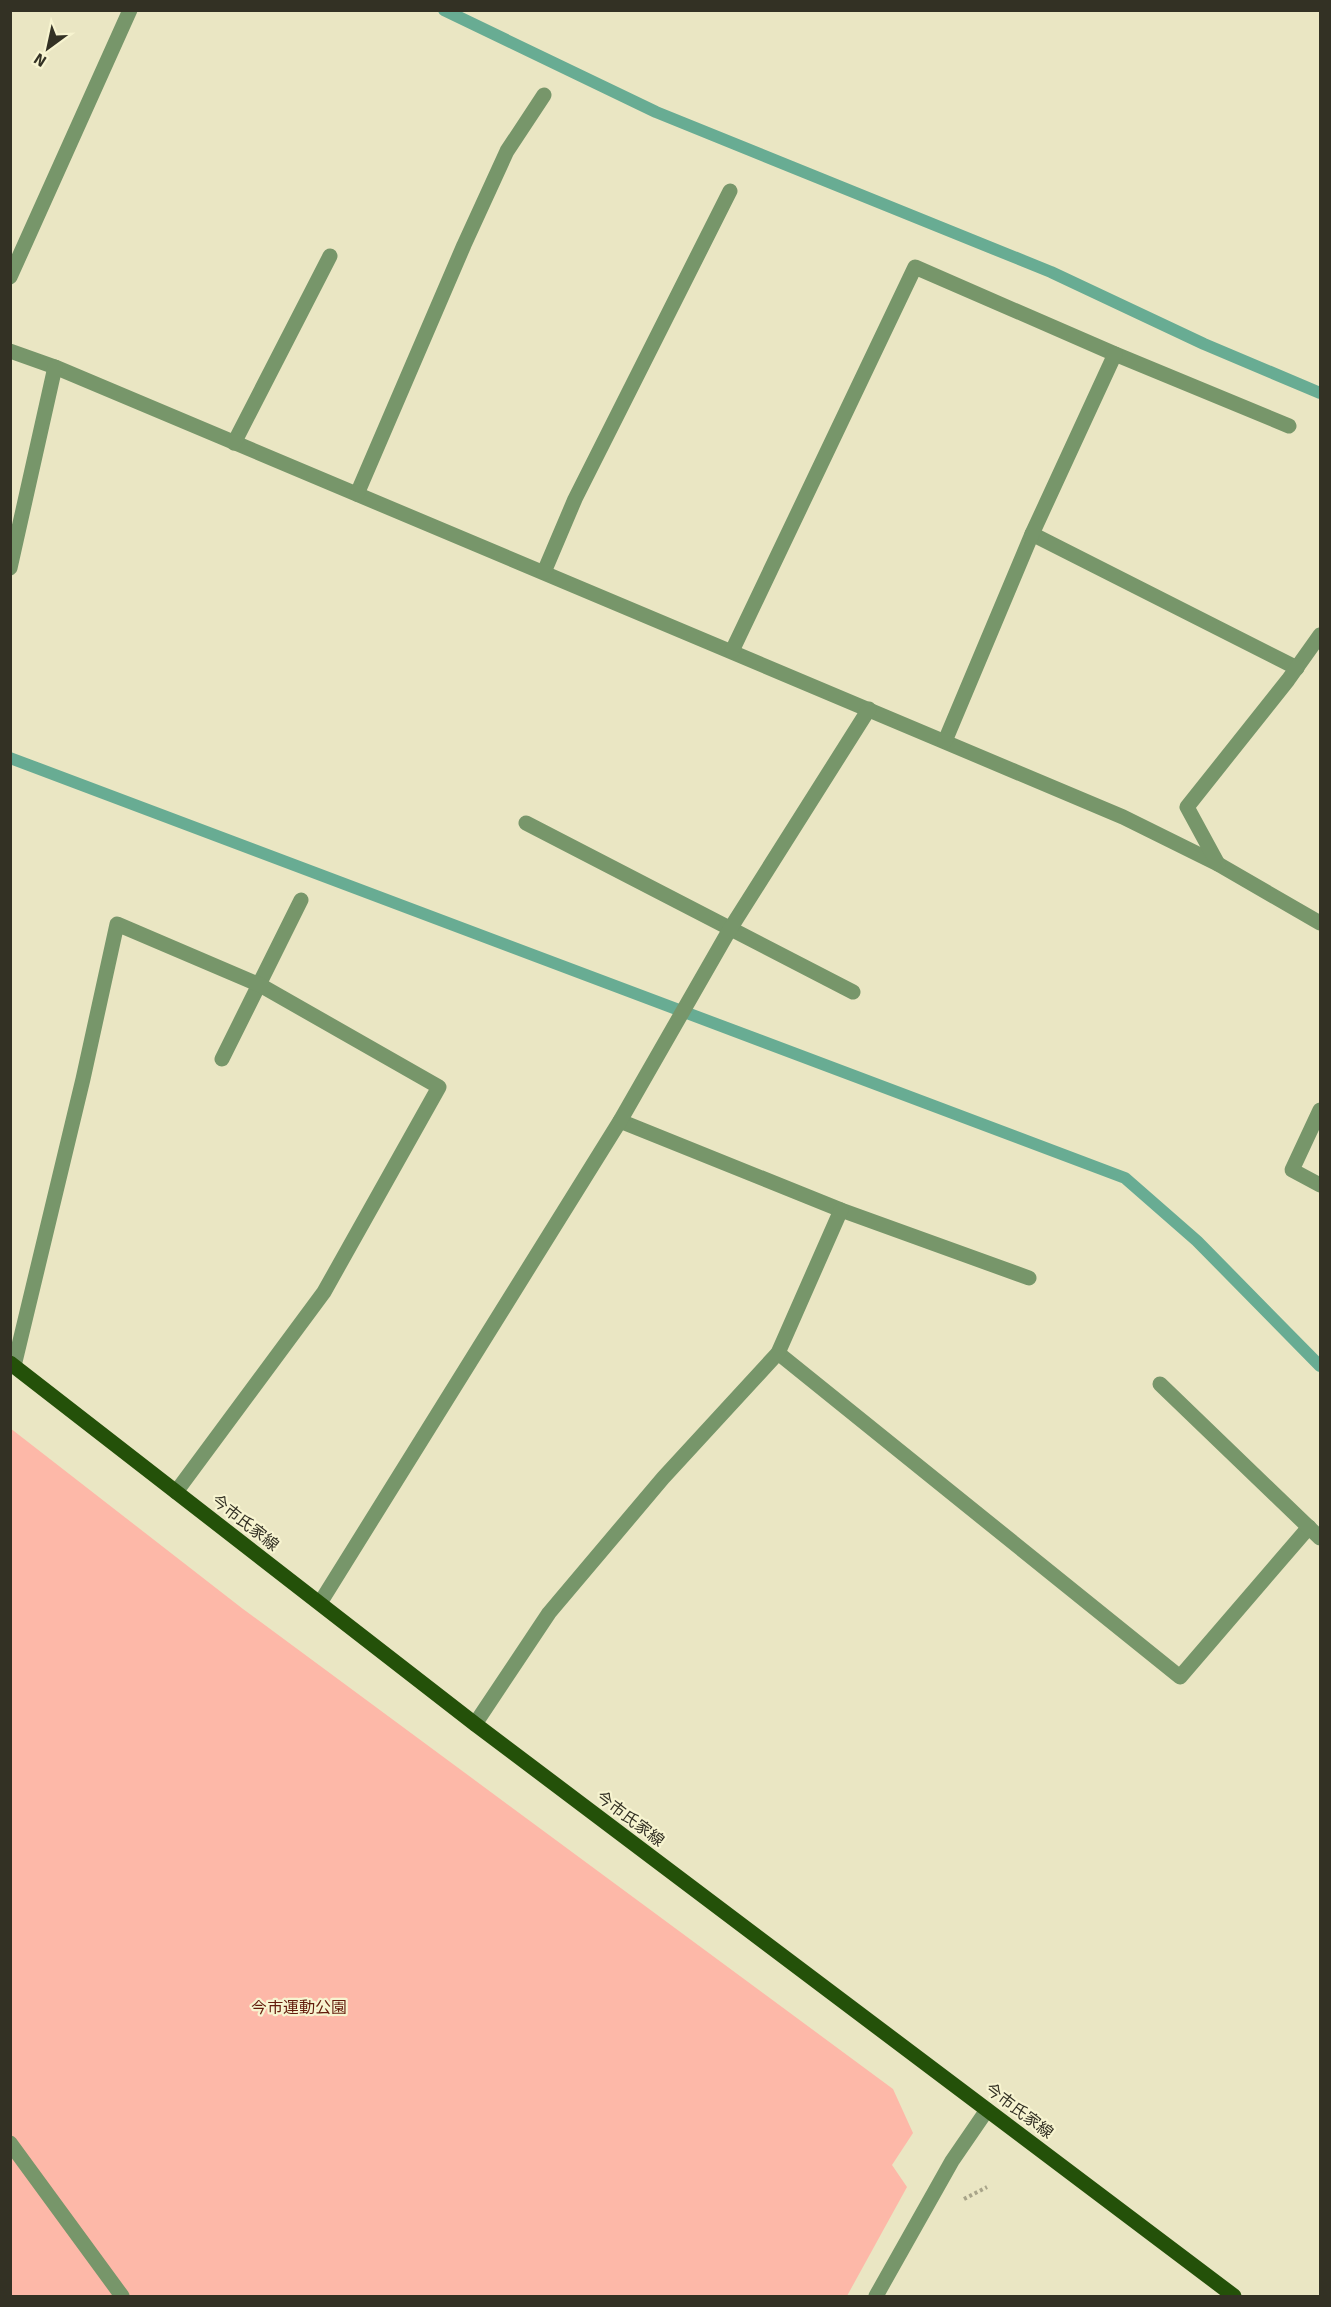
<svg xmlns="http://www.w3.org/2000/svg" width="1331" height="2307" viewBox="0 0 1331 2307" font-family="Signika,'Noto Sans JP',sans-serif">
<rect width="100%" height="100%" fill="#eae6c3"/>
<polygon fill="#fdb8a8" points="10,1428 243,1609 893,2089 913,2133 892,2165 907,2187 847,2296 11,2296"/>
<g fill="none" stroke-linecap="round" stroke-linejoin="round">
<g stroke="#68ac93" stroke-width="12">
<polyline points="444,10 656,112 1051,272 1204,344 1320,393"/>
<polyline points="10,758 1125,1178 1197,1241 1320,1366"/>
</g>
<polyline stroke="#a8a489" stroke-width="4" stroke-dasharray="3 3" stroke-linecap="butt" points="964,2199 987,2187"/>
<g stroke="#77966a" stroke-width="15">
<polyline points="10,277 130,10"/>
<polyline points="10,351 55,367 1123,817 1218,864 1320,923"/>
<polyline points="234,443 330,256"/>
<polyline points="357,494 464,245 507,151 544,95"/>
<polyline points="1032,534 1297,668"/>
<polyline points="10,568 55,367"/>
<polyline points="544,572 575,499 730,191"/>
<polyline points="732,651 915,267 1115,354 1289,426"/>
<polyline points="945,741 1032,534 1115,354"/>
<polyline points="526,823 853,992"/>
<polyline points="1218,864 1187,807 1288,680 1320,635"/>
<polyline points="222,1059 301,900"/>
<polyline points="1320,1110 1292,1170 1320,1185"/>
<polyline points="620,1121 841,1210 1029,1278"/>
<polyline points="778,1353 1180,1677 1309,1527"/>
<polyline points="14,1366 83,1079 117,924 260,985 439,1087 324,1292 176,1492"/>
<polyline points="1160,1384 1320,1538"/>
<polyline points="320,1603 620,1121 730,929 869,709"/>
<polyline points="475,1724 549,1613 663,1478 778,1353 841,1210"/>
<polyline points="10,2143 122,2296"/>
<polyline points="876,2296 952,2161 987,2110"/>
</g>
<polyline stroke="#245109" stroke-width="15" points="10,1363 475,1724 1234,2296"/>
</g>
<g text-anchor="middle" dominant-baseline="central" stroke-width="4.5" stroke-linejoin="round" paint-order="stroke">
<g font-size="16" fill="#333124" stroke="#f7f4d0">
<text transform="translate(245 1523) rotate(38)">今市氏家線</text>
<text transform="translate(630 1819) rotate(37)">今市氏家線</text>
<text transform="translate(1019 2111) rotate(37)">今市氏家線</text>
</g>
<g font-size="16" fill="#631c0c" stroke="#f7f4d0">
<text x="299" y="2008">今市運動公園</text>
</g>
</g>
<rect width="1331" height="2307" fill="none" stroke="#333124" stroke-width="24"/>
<g transform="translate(48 48) rotate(213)" stroke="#f7f4d0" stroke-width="4.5" paint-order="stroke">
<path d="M0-4.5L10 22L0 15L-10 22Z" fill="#333124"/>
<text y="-9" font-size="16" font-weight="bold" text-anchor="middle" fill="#333124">N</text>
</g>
</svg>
